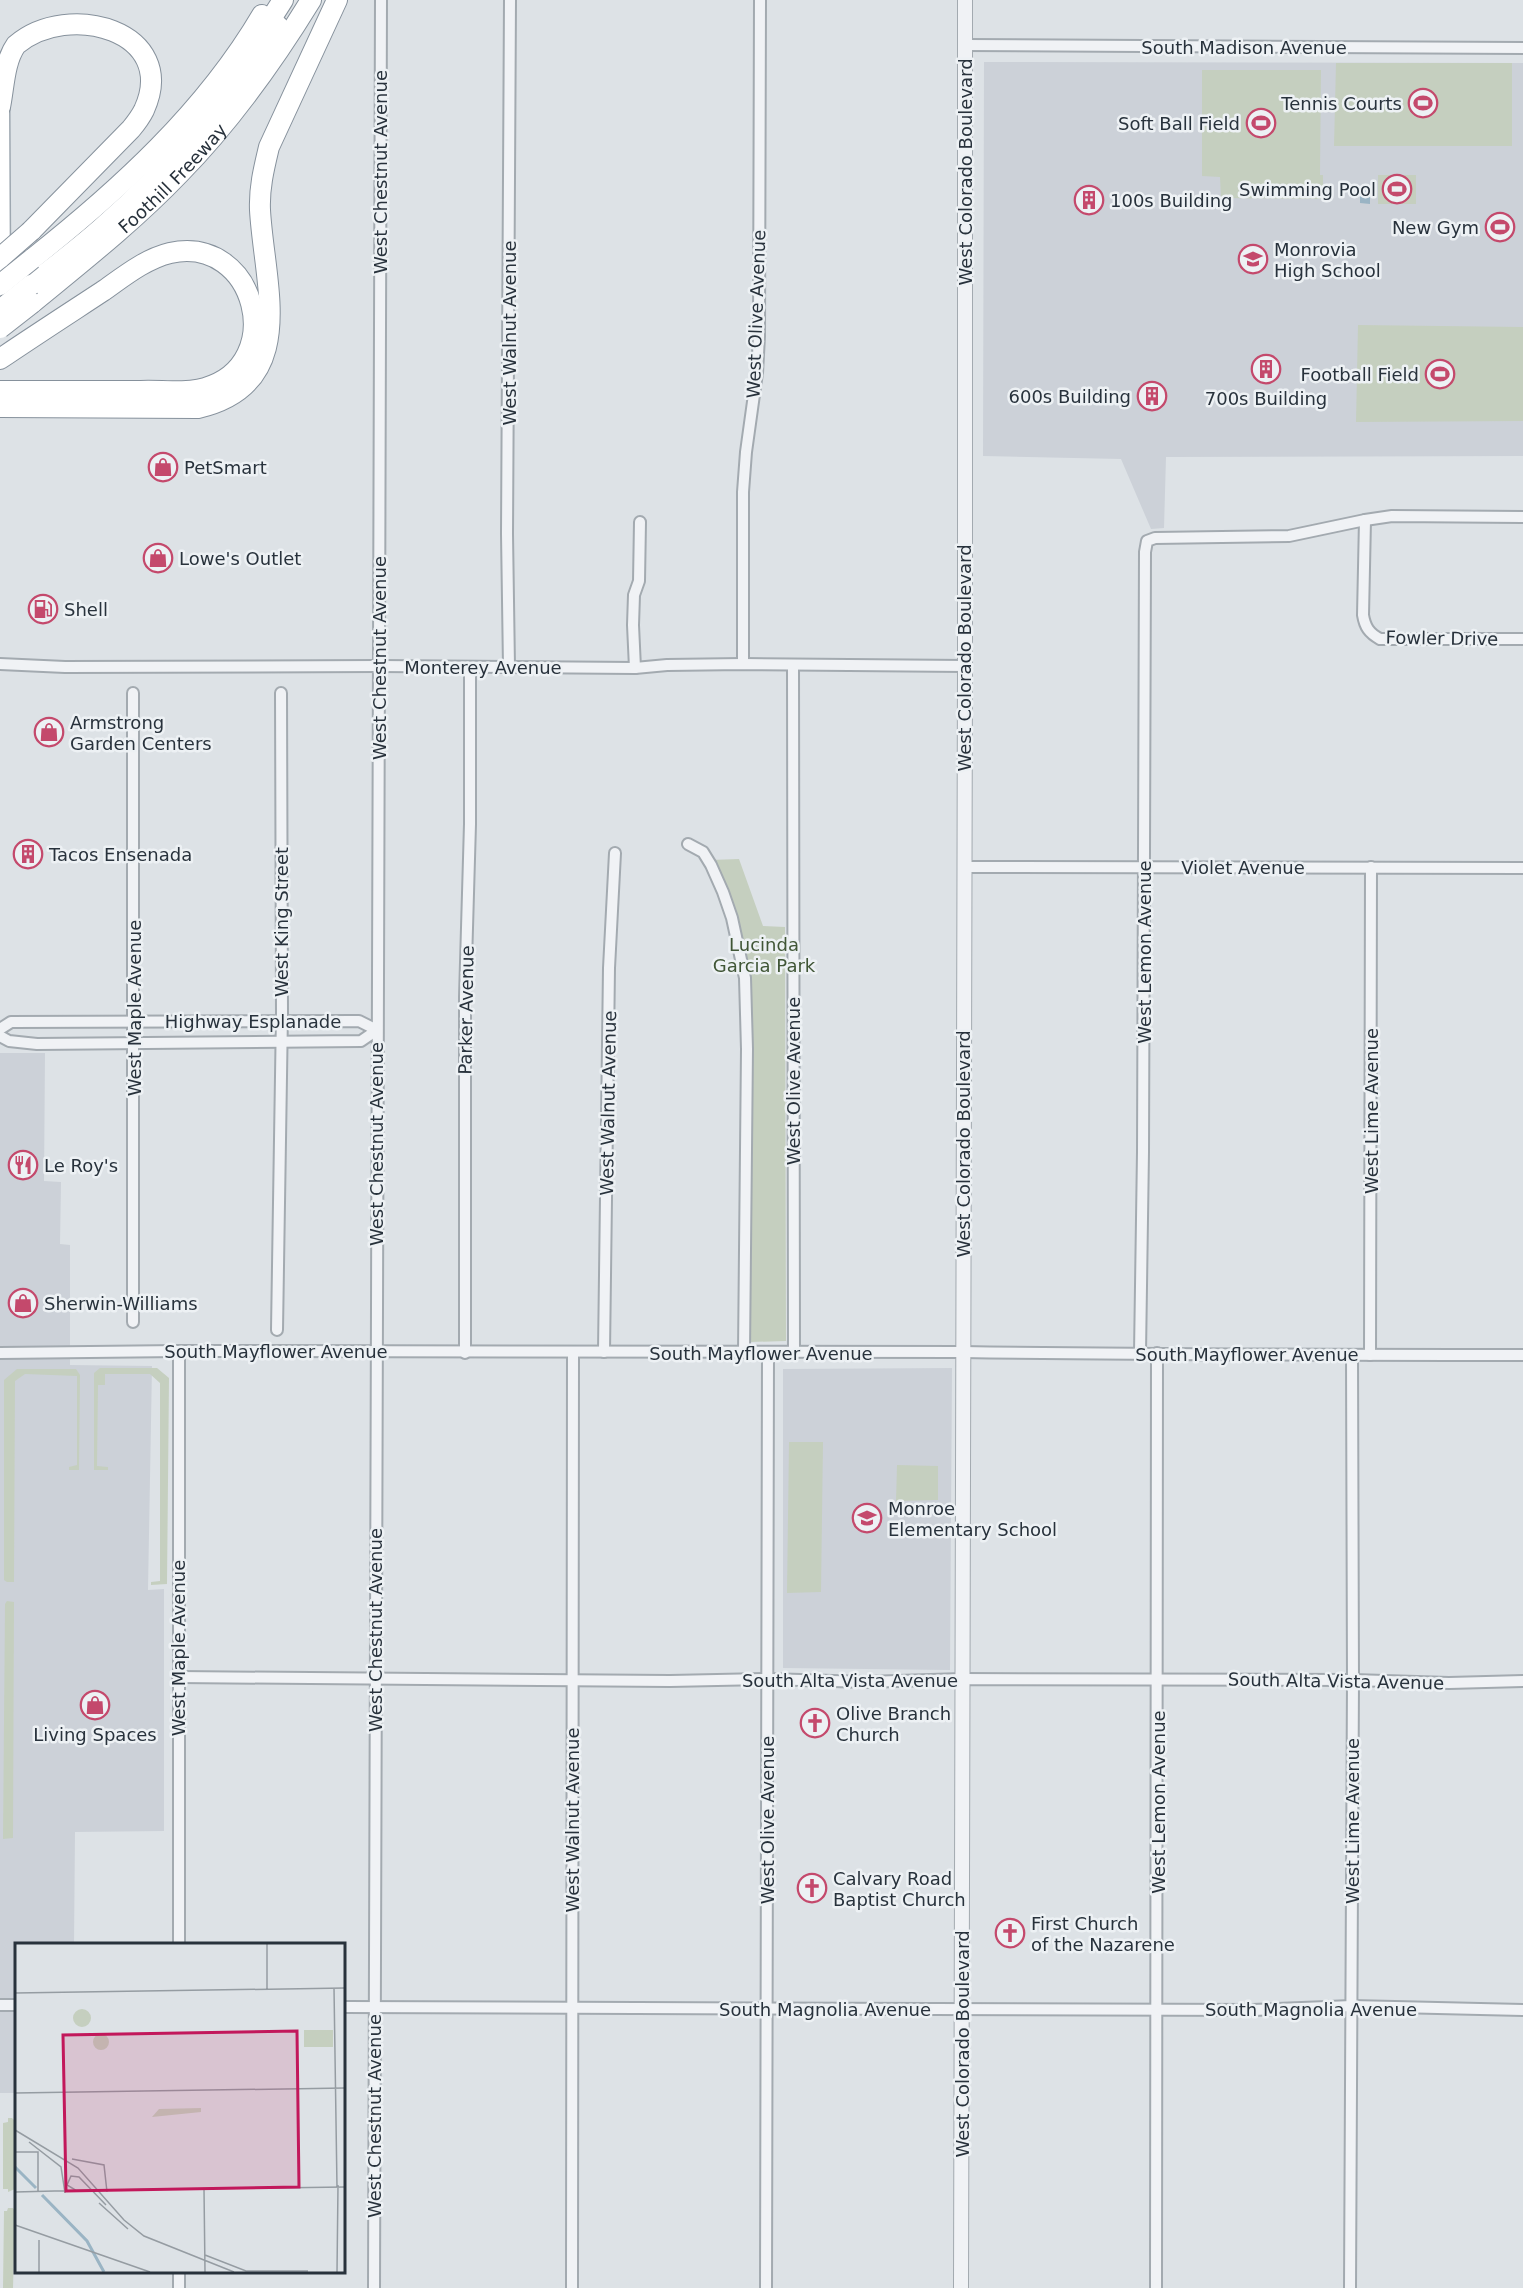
<svg xmlns="http://www.w3.org/2000/svg" width="1523" height="2288" viewBox="0 0 1523 2288" font-family="'DejaVu Sans',sans-serif">
<rect width="100%" height="100%" fill="#dde2e6"/>
<g fill="#ccd1d8">
<polygon points="984,62 1523,63 1523,456 1166,457 1164,528 1151,529 1121,459 983,456"/>
<polygon points="0,1053 45,1053 44,1181 61,1182 60,1244 70,1245 70,1365 152,1366 148,1590 164,1589 164,1831 75,1832 74,1944 16,1944 16,2093 0,2093"/>
<polygon points="952,1368 950,1670 783,1668 783,1369"/>
</g>
<g fill="#c5cfbf">
<polygon points="1336,63 1512,63 1512,146 1334,146"/>
<polygon points="1202,70 1321,70 1320,175 1323,175 1323,199 1221,198 1220,177 1202,176"/>
<rect x="1378" y="175" width="38" height="29"/>
<polygon points="1358,325 1523,327 1523,421 1356,422"/>
<polygon points="739,859 763,926 785,927 786,1341 750,1342 746,978 710,860"/>
<polygon points="100,1368 157,1368 169,1378 167,1584 151,1585 151,1582 160,1581 160,1383 150,1374 105,1374 105,1385 98,1385 97,1466 108,1467 108,1470 94,1470 94,1373"/>
<polygon points="17,1369 76,1369 80,1375 79,1470 69,1470 69,1467 77,1465 77,1376 25,1374 15,1381 14,1582 7,1582 4,1580 4,1380"/>
<polygon points="789,1442 823,1442 821,1592 787,1593"/>
<polygon points="897,1465 938,1466 938,1500 896,1501"/>
<polygon points="7,1601 14,1602 13,1838 3,1839 5,1604"/>
<polygon points="8,2118 12,2118 15,2121 15,2189 8,2192 8,2189 3,2189 3,2123 8,2122"/>
<polygon points="8,2208 13,2208 15,2211 13,2288 3,2288 4,2211 7,2211"/>
</g>
<polygon fill="#9ab4c4" points="1360,189 1370,190 1370,204 1360,203"/>
<g fill="none" stroke-linecap="round" stroke-linejoin="round">
<g stroke="#a3aab0" stroke-width="14">
<g id="minor">
<polyline points="966,45 1523,48"/>
<path d="M1365 520 1363 615C1365 627 1369 633 1380 639H1523"/>
<polyline points="0,664 65,667 379,666 635,668 667,665 743,664 965,666"/>
<polyline points="743,664 743,492 746,452 757,373 759,336 760,0"/>
<polyline points="793,666 794,1352"/>
<polyline points="509,667 507,534 510,0"/>
<polyline points="635,668 633,625 634,595 639,581 640,522"/>
<polyline points="133,693 133,1322"/>
<polyline points="688,844 703,852 711,865 723,892 732,918 745,978 747,1049 744,1352"/>
<polyline points="964,867 1523,868"/>
<polyline points="0,1029 11,1022 359,1021 377,1030 361,1041 37,1044 9,1041 0,1036"/>
<polyline points="277,1330 282,1013 281,693"/>
<polyline points="604,1352 609,968 615,853"/>
<path d="M0 1353 179 1351 963 1352C1150 1355 1336 1355 1523 1355"/>
<polyline points="465,1353 465,997 470,824 470,667"/>
<polyline points="1140,1353 1143,1152 1145,552 1147,541 1155,538 1289,536 1365,520 1392,516 1523,517"/>
<polyline points="1370,1355 1371,867"/>
<polyline points="178,1677 670,1681 768,1679 865,1682 963,1679 1353,1680 1449,1683 1523,1681"/>
<polyline points="179,1944 179,1351"/>
<polyline points="0,2005 16,2005"/>
<polyline points="344,2007 1253,2010 1352,2006 1523,2010"/>
<polyline points="179,2272 179,2288"/>
<polyline points="374,2288 381,0"/>
<polyline points="572,2288 573,1352"/>
<polyline points="766,2288 768,1352"/>
<polyline points="1156,2288 1157,1353"/>
<polyline points="1350,2288 1353,1680 1352,1355"/>
</g>
</g>
<g stroke="#a3aab0" stroke-width="16">
<polyline id="tertiary" points="961,2288 965,666 965,0"/>
</g>
<g stroke="#9ea8b1" stroke-width="21">
<polyline id="primary" points="0,103 1,295"/>
</g>
<g stroke="#86919c" stroke-width="22">
<g id="motorway">
<polyline points="262,33 283,0"/>
<path d="M0 107C4 88 4 62 16 45 68 0 180 31 144 110 141 116 136 123 131 129L31 231"/>
<path d="M32 259C119 190 205 112 262 15"/>
<path d="M31 285C56 265 82 246 105 225 171 166 230 100 278 26"/>
<path id="s1" d="M32 303C82 262 134 221 179 174 230 122 273 62 311 0"/>
<path d="M0 359C34 336 68 314 103 291 123 277 145 259 170 253 256 234 289 364 205 388 185 394 161 390 141 391 94 391 47 391 0 391"/>
<path d="M0 407 198 408C301 384 264 285 260 210 259 188 264 168 269 147L337 0"/>
</g>
</g>
<use href="#minor" stroke="#f0f2f5" stroke-width="10"/>
<use href="#tertiary" stroke="#f0f2f5" stroke-width="14"/>
<use href="#primary" stroke="#fff" stroke-width="18"/>
<use href="#motorway" stroke="#fff" stroke-width="20"/>
<g stroke="#86919c" stroke-width="22" stroke-linecap="butt">
<g id="motorway-bridge">
<polyline points="0,258 31,231"/>
<polyline points="0,285 32,259"/>
<polyline points="0,310 31,285"/>
<polyline points="0,328 32,303"/>
</g>
</g>
<use href="#motorway-bridge" stroke="#fff" stroke-width="20"/>
</g>
<defs>
<g id="stadium-ring" transform="scale(1.5)"><circle r="9.5" fill="#edf1f4" stroke="#c4496c" stroke-width="1.5"/><path d="M0-5a6.5 5 0 1 0 0 10a6.5 5 0 1 0 0-10ZM-3.5-1.8h7v3.6h-7Z" fill="#c4496c"/></g>
<g id="building-ring" transform="scale(1.5)"><circle r="9.5" fill="#edf1f4" stroke="#c4496c" stroke-width="1.5"/><path d="M-4-6H4V6H1V3H-1V6H-4ZM-2.5-4.3h1.7v1.8h-1.7ZM.8-4.3h1.7v1.8H.8ZM-2.5-1h1.7V.8h-1.7ZM.8-1h1.7V.8H.8Z" fill="#c4496c"/></g>
<g id="school-ring" transform="scale(1.5)"><circle r="9.5" fill="#edf1f4" stroke="#c4496c" stroke-width="1.5"/><path d="M0-5L7-2L0 1L-7-2ZM-4 1L0 2.5L4 1V4Q0 6-4 4Z" fill="#c4496c"/></g>
<g id="shop-ring" transform="scale(1.5)"><circle r="9.5" fill="#edf1f4" stroke="#c4496c" stroke-width="1.5"/><path d="M-5-2.5h2.3a2.7 3.5 0 0 1 5.4 0H5L5.5 6h-11ZM-1.5-2.5h3a1.5 2.3 0 0 0-3 0Z" fill="#c4496c"/></g>
<g id="fuel-ring" transform="scale(1.5)"><circle r="9.5" fill="#edf1f4" stroke="#c4496c" stroke-width="1.5"/><path d="M-5.5-6h7V0h2V4h1.3V-2.5L3-4.5l.8-.8L6-3V5H2.5V1h-1V6h-7ZM-4.2-4.7v3.2H.2V-4.7Z" fill="#c4496c"/></g>
<g id="restaurant-ring" transform="scale(1.5)"><circle r="9.5" fill="#edf1f4" stroke="#c4496c" stroke-width="1.5"/><path d="M-5-6h1v4h1v-4h1v4h1v-4h1v5L-1.5 .5V6h-2V.5L-5-1ZM5-6V6H3V1.5H1.5Q1.5-4 5-6Z" fill="#c4496c"/></g>
<g id="church-ring" transform="scale(1.5)"><circle r="9.5" fill="#edf1f4" stroke="#c4496c" stroke-width="1.5"/><path d="M-1.2-6h2.4v3.5h3.3v2.4h-3.3V6h-2.4V-.1h-3.3v-2.4h3.3Z" fill="#c4496c"/></g>
</defs>
<g fill-rule="evenodd">
<use href="#stadium-ring" x="1423" y="103"/>
<use href="#stadium-ring" x="1261" y="123"/>
<use href="#stadium-ring" x="1397" y="189"/>
<use href="#building-ring" x="1089" y="200"/>
<use href="#stadium-ring" x="1500" y="227"/>
<use href="#school-ring" x="1253" y="259"/>
<use href="#building-ring" x="1266" y="369"/>
<use href="#stadium-ring" x="1440" y="374"/>
<use href="#building-ring" x="1152" y="396"/>
<use href="#shop-ring" x="163" y="467"/>
<use href="#shop-ring" x="158" y="558"/>
<use href="#fuel-ring" x="43" y="609"/>
<use href="#shop-ring" x="49" y="732"/>
<use href="#building-ring" x="28" y="854"/>
<use href="#restaurant-ring" x="23" y="1165"/>
<use href="#shop-ring" x="23" y="1303"/>
<use href="#school-ring" x="867" y="1518"/>
<use href="#shop-ring" x="95" y="1705"/>
<use href="#church-ring" x="815" y="1723"/>
<use href="#church-ring" x="812" y="1888"/>
<use href="#church-ring" x="1010" y="1933"/>
</g>
<g text-anchor="middle" dominant-baseline="central" stroke-width="5" stroke-linejoin="round" paint-order="stroke">
<g font-size="18" fill="#28323c" stroke="#edf1f4">
<text x="1244" y="47">South Madison Avenue</text>
<text transform="translate(380 172) rotate(-90)">West Chestnut Avenue</text>
<text transform="translate(965 172) rotate(-90)">West Colorado Boulevard</text>
<text stroke="none"><textPath href="#s1" startOffset="188">Foothill Freeway</textPath></text>
<text transform="translate(756 314) rotate(-88)">West Olive Avenue</text>
<text transform="translate(509 333) rotate(-90)">West Walnut Avenue</text>
<text transform="translate(1442 638) rotate(1)">Fowler Drive</text>
<text transform="translate(379 658) rotate(-90)">West Chestnut Avenue</text>
<text transform="translate(964 658) rotate(-90)">West Colorado Boulevard</text>
<text x="483" y="667">Monterey Avenue</text>
<text x="1243" y="867">Violet Avenue</text>
<text transform="translate(281 922) rotate(-90)">West King Street</text>
<text transform="translate(1144 952) rotate(-90)">West Lemon Avenue</text>
<text transform="translate(134 1008) rotate(-90)">West Maple Avenue</text>
<text transform="translate(466 1010) rotate(-89)">Parker Avenue</text>
<text x="253" y="1021">Highway Esplanade</text>
<text transform="translate(793 1081) rotate(-90)">West Olive Avenue</text>
<text transform="translate(608 1103) rotate(-89)">West Walnut Avenue</text>
<text transform="translate(1371 1111) rotate(-90)">West Lime Avenue</text>
<text transform="translate(376 1144) rotate(-90)">West Chestnut Avenue</text>
<text transform="translate(963 1144) rotate(-90)">West Colorado Boulevard</text>
<text x="276" y="1351">South Mayflower Avenue</text>
<text x="761" y="1353">South Mayflower Avenue</text>
<text x="1247" y="1354">South Mayflower Avenue</text>
<text transform="translate(375 1630) rotate(-90)">West Chestnut Avenue</text>
<text transform="translate(178 1648) rotate(-90)">West Maple Avenue</text>
<text x="850" y="1680">South Alta Vista Avenue</text>
<text transform="translate(1336 1681) rotate(1)">South Alta Vista Avenue</text>
<text transform="translate(1158 1802) rotate(-90)">West Lemon Avenue</text>
<text transform="translate(572 1820) rotate(-90)">West Walnut Avenue</text>
<text transform="translate(767 1820) rotate(-90)">West Olive Avenue</text>
<text transform="translate(1352 1821) rotate(-90)">West Lime Avenue</text>
<text x="825" y="2009">South Magnolia Avenue</text>
<text x="1311" y="2009">South Magnolia Avenue</text>
<text transform="translate(962 2044) rotate(-90)">West Colorado Boulevard</text>
<text transform="translate(374 2116) rotate(-90)">West Chestnut Avenue</text>
</g>
<g font-size="18" fill="#28323c" stroke="#edf1f4" text-anchor="start">
<text x="1402" y="103" text-anchor="end">Tennis Courts</text>
<text x="1240" y="123" text-anchor="end">Soft Ball Field</text>
<text x="1376" y="189" text-anchor="end">Swimming Pool</text>
<text x="1110" y="200">100s Building</text>
<text x="1479" y="227" text-anchor="end">New Gym</text>
<text x="1274" y="249">Monrovia<tspan x="1274" dy="21">High School</tspan></text>
<text x="1419" y="374" text-anchor="end">Football Field</text>
<text x="1131" y="396" text-anchor="end">600s Building</text>
<text x="1266" y="398" text-anchor="middle">700s Building</text>
<text x="184" y="467">PetSmart</text>
<text x="179" y="558">Lowe's Outlet</text>
<text x="64" y="609">Shell</text>
<text x="70" y="722">Armstrong<tspan x="70" dy="21">Garden Centers</tspan></text>
<text x="49" y="854">Tacos Ensenada</text>
<text x="44" y="1165">Le Roy's</text>
<text x="44" y="1303">Sherwin-Williams</text>
<text x="888" y="1508">Monroe<tspan x="888" dy="21">Elementary School</tspan></text>
<text x="836" y="1713">Olive Branch<tspan x="836" dy="21">Church</tspan></text>
<text x="95" y="1734" text-anchor="middle">Living Spaces</text>
<text x="833" y="1878">Calvary Road<tspan x="833" dy="21">Baptist Church</tspan></text>
<text x="1031" y="1923">First Church<tspan x="1031" dy="21">of the Nazarene</tspan></text>
</g>
<g font-size="18" fill="#405636" stroke="#edf1f4">
<text x="764" y="944">Lucinda<tspan x="764" dy="21">Garcia Park</tspan></text>
</g>
</g>
<g transform="translate(15 1943)">
<rect width="330" height="330" fill="#dde2e6"/>
<path d="M58 75a9 9 0 1 1 18 0a9 9 0 1 1-18 0ZM289 87H318V104H289ZM78 99a8 8 0 1 1 16 0a8 8 0 1 1-16 0ZM186 165V169L137 174 144 166Z" fill="#c5cfbf"/>
<path fill="none" stroke="#9ab4c4" stroke-width="3" d="M0 224 21 245M27 252 72 298 89 329"/>
<path fill="none" stroke="#959ca2" stroke-width="1.5" d="M252 1V46M319 45 322 244M0 50 330 45M0 150 330 145M0 187 63 225 109 277 129 293 219 329M14 199 46 224 50 250M0 209H23V249M57 216 89 222 92 249M189 246 190 329M89 247 330 244M62 248 52 242 56 233 64 234 91 262M0 249 79 247M84 260 113 286M0 282 135 329M24 297V329M190 312 231 328H293M322 329 323 242"/>
<path fill="#c2185b" fill-opacity="0.15" stroke="#c2185b" stroke-width="3" d="M282 88 284 244 51 248 48 92Z"/>
<rect width="330" height="330" fill="none" stroke="#28323c" stroke-width="3"/>
</g>
</svg>
